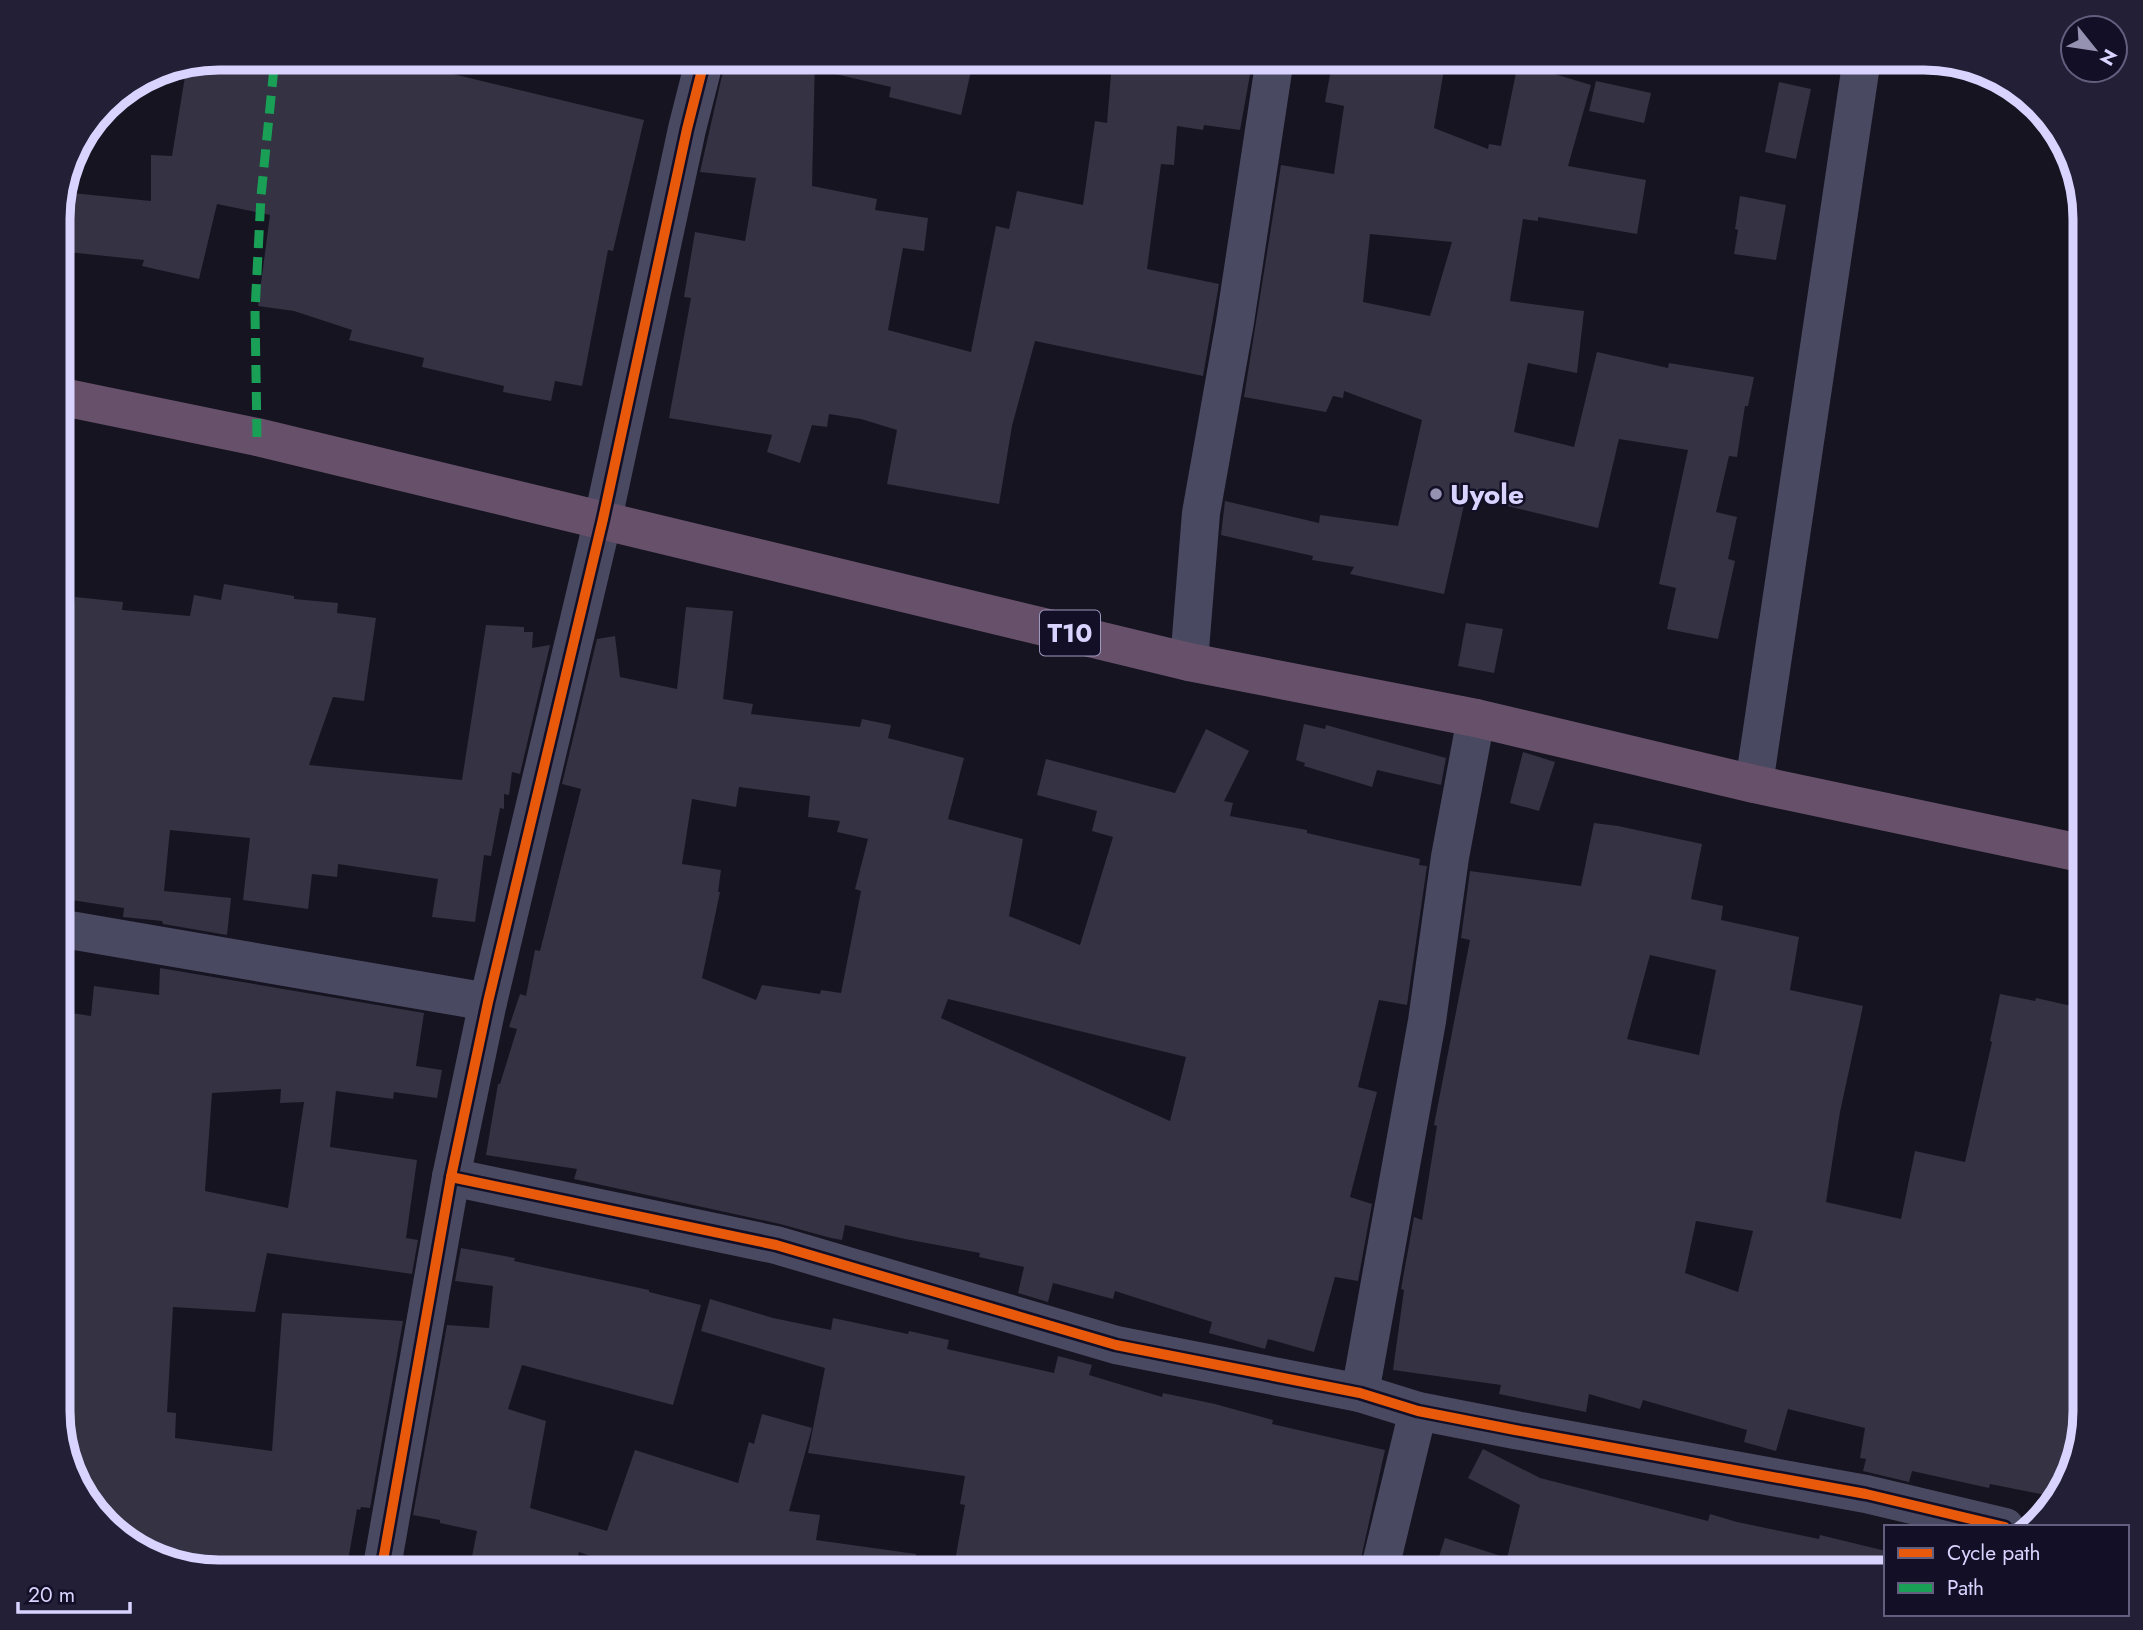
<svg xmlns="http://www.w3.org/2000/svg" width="2143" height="1630" viewBox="0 0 2143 1630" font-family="Jost,sans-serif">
<rect width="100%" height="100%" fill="#161421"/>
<g fill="#343243" fill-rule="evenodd">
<polygon points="219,58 309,58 307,68 388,74 389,64 401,65 401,58 438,58 436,70 644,120 613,251 608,250 582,386 555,381 551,401 503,392 504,386 422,367 424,358 349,340 352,330 294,311 258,306 270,215 217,204 199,279 142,266 144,260 58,251 58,208 62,192 151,201 151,155 172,156 187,64"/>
<polygon points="726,58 815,58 812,186 877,199 875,210 928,218 924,251 903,248 888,330 971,352 996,226 1009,229 1017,191 1083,205 1095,121 1107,123 1112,62 1173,67 1174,58 1253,58 1240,130 1204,125 1203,130 1177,126 1174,165 1161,164 1147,269 1219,284 1203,376 1035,341 1012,426 999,504 887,484 897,430 861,419 829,414 827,427 812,425 800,463 767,452 772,435 669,418 691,298 684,297 695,232 745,241 756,178 700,172"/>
<polygon points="819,58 974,58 961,115 889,97 891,87 818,70"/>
<path d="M1333 58H1446L1434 128 1488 149 1489 144 1501 146 1518 63 1591 85 1568 166 1646 180 1637 234 1538 217V221L1523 219 1510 301 1584 311 1577 373 1528 363 1514 432 1574 447 1597 352 1668 368 1669 363 1754 377 1748 406H1745L1737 457 1729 456 1716 512 1737 517 1728 559 1735 561 1718 639 1667 629 1676 588 1659 584 1688 450 1619 439 1598 528 1466 496 1444 594 1350 574 1354 567 1312 560 1313 556 1221 535 1225 501 1319 523 1320 515 1398 526 1422 420 1344 391 1343 398 1333 396 1326 412 1244 397 1281 165 1334 174 1344 106 1325 102ZM1370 234 1452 242 1430 316 1363 302Z"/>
<polygon points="1596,81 1651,93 1644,123 1589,111"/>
<polygon points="1779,82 1811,89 1796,159 1765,152"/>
<polygon points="1740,196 1786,205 1776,260 1734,254 1738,230 1735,229"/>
<polygon points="224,584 294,596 294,599 338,603 337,613 376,618 364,701 333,697 309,765 462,780 486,625 524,627 524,632 533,632 532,648 550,645 520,774 512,772 509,795 504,794 504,809 500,808 491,856 484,855 475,922 432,917 438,879 338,864 337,877 312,874 308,909 243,900 250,838 170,830 164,891 231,898 227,935 163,924 162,921 123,917 124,908 58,898 58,746 71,672 65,671 75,597 123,602 122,610 190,616 194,595 221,600"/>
<path d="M686 607 733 611 723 699 753 704 751 714 860 727 862 719 891 725 888 738 964 758 948 819 1023 839 1009 916 1080 945 1113 837 1092 831 1097 811 1037 795 1046 759 1175 793 1206 729 1249 751 1224 801 1233 803 1230 816 1307 830V833L1420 859 1419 865 1427 866 1407 1005 1379 1000 1358 1087 1377 1092 1350 1197 1372 1204 1358 1281 1335 1277 1314 1352 1268 1339 1265 1349 1209 1333 1212 1322 1115 1291 1113 1299 1053 1283 1048 1302 1018 1293 1024 1267 979 1257 980 1253 905 1239 845 1225 842 1240 831 1238 780 1224 574 1179 577 1169 486 1155 498 1084H500L517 1029 509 1027 520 994 526 996 535 950 540 951 581 789 562 784 597 639 615 636 620 677 677 689ZM739 787 810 796 808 817 840 821 837 832 868 839 855 889 861 891 841 993 821 990 820 994 762 985 756 1000 702 978 720 892H718L721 870 682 864 692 799 736 807ZM948 999 1186 1057 1170 1121 941 1018Z"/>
<polygon points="1466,623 1503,629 1494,673 1458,666"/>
<polygon points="1304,724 1325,729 1326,725 1446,758 1441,785 1377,770 1372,787 1304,766 1305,763 1296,760"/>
<polygon points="1523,752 1555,762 1539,811 1510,803"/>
<path d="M1594 823 1618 826 1702 844 1691 899 1723 906 1721 920 1799 937 1790 990 1863 1006 1840 1112 1826 1202 1901 1219 1915 1151 1965 1162 1992 1042 1990 1041 2000 994 2035 1001 2036 998 2085 1009V1411L2056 1497 1990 1484 1989 1488 1912 1471 1909 1482 1863 1471 1866 1459 1860 1458 1865 1428 1788 1409 1776 1451 1744 1442 1747 1430 1643 1400 1640 1409 1589 1394 1586 1412 1499 1394 1501 1385 1393 1370 1404 1290 1401 1289 1414 1217 1422 1220 1437 1126 1434 1125 1470 940 1461 938 1470 871 1581 886ZM1650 955 1716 970 1699 1055 1627 1039ZM1696 1221 1753 1231 1738 1292 1685 1273Z"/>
<path d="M160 968 424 1013 416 1066 442 1070 437 1098 394 1092 393 1099 336 1091 330 1147 417 1160 406 1238 418 1240 412 1274 267 1253 255 1312 173 1307 167 1412 176 1413 175 1438 272 1451 282 1313 403 1321 370 1508 361 1507 360 1510 357 1509 346 1572H219L121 1539 75 1483 58 1421V1093L72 1013 91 1016 94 986 159 995ZM281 1089 280 1103 304 1102 288 1208 205 1191 212 1093Z"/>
<polygon points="461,1248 515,1258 514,1261 649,1290 649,1292 701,1305 673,1405 522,1365 508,1409 546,1421 530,1508 607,1531 635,1450 738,1483 749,1442 754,1444 762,1414 812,1428 789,1511 820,1515 816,1540 916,1554 915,1572 652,1572 621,1564 620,1567 579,1552 573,1572 469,1572 477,1531 440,1523 440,1520 413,1515 447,1325 489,1328 493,1286 455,1281"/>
<polygon points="710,1299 773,1318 831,1330 833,1318 908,1334 909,1331 949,1340 947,1349 1054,1373 1058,1356 1092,1365 1089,1375 1162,1397 1163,1393 1215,1404 1273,1420 1272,1424 1385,1450 1358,1572 953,1572 965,1505 960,1504 965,1476 808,1453 825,1368 701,1331"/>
<polygon points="1483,1449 1540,1478 1708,1521 1710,1514 1737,1522 1819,1539 1820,1535 1886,1551 1886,1572 1604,1572 1574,1565 1573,1572 1434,1572 1445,1538 1507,1558 1520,1505 1468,1478"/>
</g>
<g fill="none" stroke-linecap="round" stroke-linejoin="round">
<g stroke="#4a4962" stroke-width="38">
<polyline points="1189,662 1201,513 1235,322 1275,58"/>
<polyline points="1754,784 1862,58"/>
<polyline points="58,928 488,1002"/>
<polyline points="451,1177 776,1245 1116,1345 1360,1393 1418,1411 1515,1430 1866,1494 2005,1527"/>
<polyline points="1360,1393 1427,1021 1450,857 1476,718"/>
<polyline points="381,1572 451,1177 488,1002 603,519 687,129 705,58"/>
<polyline points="1379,1572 1418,1411"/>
</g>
<polyline stroke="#67516a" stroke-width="38" points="58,396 257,437 1189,662 1476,718 1754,784 2085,854"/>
<polyline stroke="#1a9f57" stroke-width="9" stroke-dasharray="18 9" stroke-linecap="butt" points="257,437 255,311 261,196 275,58"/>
<g stroke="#130f26" stroke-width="15">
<g id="cycleway">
<polyline points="451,1177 776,1245 1116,1345 1360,1393 1418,1411 1515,1430 1866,1494 2005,1527"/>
<polyline points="381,1572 451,1177 488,1002 603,519 687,129 705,58"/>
</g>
</g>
<use href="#cycleway" stroke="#e8590c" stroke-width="10"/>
</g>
<circle fill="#9591b1" stroke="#130f26" stroke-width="2.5" cx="1436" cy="494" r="7"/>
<g text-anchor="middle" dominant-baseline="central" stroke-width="5" stroke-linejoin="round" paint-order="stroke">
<rect fill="#130f26" stroke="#9e99be" stroke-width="2" x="1040" y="610.5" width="60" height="45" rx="5"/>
<g font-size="26" font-weight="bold" fill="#d9d4ff">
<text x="1070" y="633">T10</text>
</g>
<g font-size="28" font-weight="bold" fill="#d9d4ff" stroke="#130f26" text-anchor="start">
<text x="1450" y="494">Uyole</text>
</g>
</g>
<path d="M0 0H2143V1630H0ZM219 70H1924A149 149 0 0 1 2073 219V1411A149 149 0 0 1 1924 1560H219A149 149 0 0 1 70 1411V219A149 149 0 0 1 219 70Z" fill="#231f37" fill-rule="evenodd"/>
<path fill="none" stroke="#d9d4ff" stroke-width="9" d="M219 70H1924A149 149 0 0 1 2073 219V1411A149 149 0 0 1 1924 1560H219A149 149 0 0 1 70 1411V219A149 149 0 0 1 219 70Z"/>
<rect x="1884" y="1525" width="245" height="91" fill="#130f26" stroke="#625e7d" stroke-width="2"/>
<rect x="1898" y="1548" width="35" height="10" fill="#e8590c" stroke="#625e7d" stroke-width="2"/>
<text x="1947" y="1560" font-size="21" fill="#d9d4ff">Cycle path</text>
<rect x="1898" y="1583" width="35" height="10" fill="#1a9f57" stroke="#625e7d" stroke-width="2"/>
<text x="1947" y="1595" font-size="21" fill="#d9d4ff">Path</text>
<g transform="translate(2094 49) rotate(120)"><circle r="33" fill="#130f26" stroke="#625e7d" stroke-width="2"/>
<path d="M0-5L12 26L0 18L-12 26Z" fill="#9591b1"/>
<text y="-10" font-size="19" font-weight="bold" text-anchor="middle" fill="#d9d4ff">N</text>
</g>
<path d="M18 1602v10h112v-10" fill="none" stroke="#d9d4ff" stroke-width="3.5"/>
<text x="28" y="1602" font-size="21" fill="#d9d4ff" stroke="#130f26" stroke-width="5" paint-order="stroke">20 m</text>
</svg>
